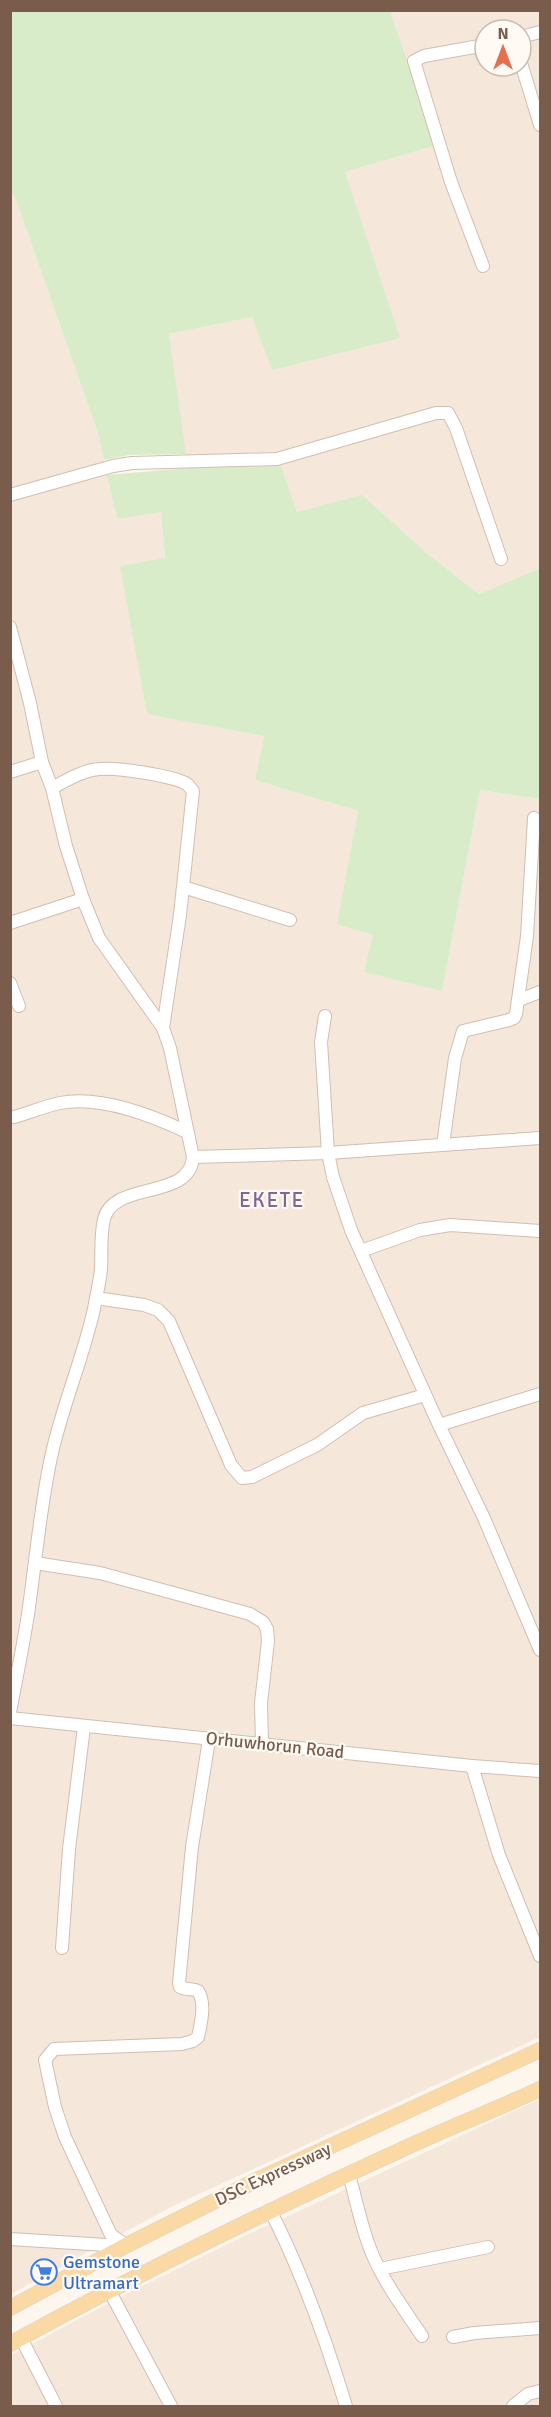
<svg xmlns="http://www.w3.org/2000/svg" width="551" height="2417" viewBox="0 0 551 2417" font-family="Signika,sans-serif">
<rect width="100%" height="100%" fill="#fdf6ec"/>
<g fill="#f5e8da" fill-rule="evenodd">
<path d="M390 11H540V568L479 594 423 550 297 513 281 466 187 468 169 334 252 317 345 172 437 145ZM485 30H521V66H485Z"/>
<polygon points="10,192 16,200 98,433 117,519 161,511 165,559 120,566 264,736 255,780 358,811 338,924 373,935 442,990 480,790 540,799 540,2037 171,2207 11,2294"/>
<polygon points="540,2099 540,2406 11,2406 11,2355 128,2293 232,2242"/>
</g>
<g fill="#d8ecc9">
<polygon points="10,11 390,11 437,145 345,172 400,338 272,370 252,317 169,334 186,454 129,455 104,460 98,433 16,200 11,192"/>
<polygon points="281,466 297,512 362,495 423,550 479,594 540,568 540,799 480,790 442,991 364,972 373,935 337,924 358,811 255,780 264,736 147,714 120,566 165,558 161,512 117,519 107,475 187,468"/>
</g>
<g fill="none" stroke-linecap="round" stroke-linejoin="round">
<g stroke="#d1beb0" stroke-width="14">
<g id="minor">
<polyline points="521,37 540,32"/>
<polyline points="521,63 540,125"/>
<polyline points="483,266 451,182 414,61 424,56 485,45"/>
<polyline points="10,495 113,466 132,463 277,459 436,413 448,413 456,428 501,559"/>
<path d="M10 627 30 703 42 762 52 788 66 846 83 899 99 938 163 1028 170 1048 193 1157C190 1201 114 1180 104 1219 100 1236 102 1253 101 1269 100 1282 96 1296 94 1309 83 1358 63 1404 52 1453 40 1506 36 1560 28 1614 23 1647 16 1680 10 1712"/>
<polyline points="10,772 42,762"/>
<path d="M52 788C67 780 83 770 100 769 116 767 174 776 187 784 189 786 191 789 193 791L180 915 163 1028"/>
<polyline points="183,887 290,920"/>
<polyline points="10,923 83,899"/>
<polyline points="10,983 19,1006"/>
<polyline points="519,1000 540,992"/>
<polyline points="325,1016 321,1042 328,1153 333,1177 351,1230 439,1425 484,1518 540,1650"/>
<path d="M14 1117C29 1113 45 1106 60 1103 100 1095 151 1115 187 1132"/>
<polyline points="443,1145 455,1058 463,1031 509,1020 514,1018 516,1014 527,936 534,818"/>
<polyline points="193,1157 328,1153 540,1138"/>
<polyline points="361,1251 420,1230 450,1225 540,1231"/>
<polyline points="96,1298 144,1305 158,1310 169,1321 231,1465 242,1478 252,1477 317,1445 363,1413 425,1395"/>
<polyline points="439,1425 540,1394"/>
<polyline points="35,1563 100,1573 250,1614 263,1622 267,1629 268,1641 261,1703 262,1743"/>
<polyline points="10,1718 472,1766 540,1771"/>
<polyline points="472,1766 499,1855 540,1956"/>
<polyline points="62,1948 69,1849 84,1727"/>
<path d="M349 2174C356 2200 361 2226 371 2251 383 2281 404 2309 422 2336"/>
<path d="M270 2210C302 2272 326 2340 346 2406"/>
<polyline points="10,2239 122,2246"/>
<path d="M126 2245 111 2235 65 2137 55 2107 45 2060 54 2049 182 2044 193 2041 198 2037C201 2023 206 2003 198 1991 192 1988 185 1990 180 1987L179 1983 192 1847 208 1746 207 1738"/>
<polyline points="380,2269 488,2247"/>
<polyline points="109,2290 171,2406"/>
<polyline points="453,2337 474,2333 540,2328"/>
<polyline points="21,2338 56,2406"/>
<polyline points="513,2406 528,2394 540,2391"/>
</g>
</g>
<g stroke="#dad1cd" stroke-width="16">
<g id="major">
<polyline points="10,2308 123,2247 257,2180 540,2050"/>
<path d="M10 2344C138 2273 270 2210 403 2149 448 2128 495 2110 540 2089"/>
</g>
</g>
<use href="#minor" stroke="#fff" stroke-width="12"/>
<use href="#major" stroke="#fbd9a5" stroke-width="15"/>
</g>
<defs>
<g id="supermarket-ring" transform="scale(1.35)"><circle r="9.5" fill="#fffaf3" stroke="#3f7fe0" stroke-width="1.5"/><path d="M-6-5.5h2.5l.6 2H6L4.5 2H-2.5L-4.4-4H-6ZM-1.5 3.2a1.3 1.3 0 1 0 .1 0ZM3 3.2a1.3 1.3 0 1 0 .1 0Z" fill="#3f7fe0"/></g>
</defs>
<g fill-rule="evenodd">
<use href="#supermarket-ring" x="44" y="2272"/>
</g>
<g text-anchor="middle" dominant-baseline="central" stroke-width="4.5" stroke-linejoin="round" paint-order="stroke">
<g font-size="18" fill="#7a5c4d" stroke="#fffaf3">
<text transform="translate(275 1745) rotate(6)">Orhuwhorun Road</text>
<text transform="translate(273 2174) rotate(-25)">DSC Expressway</text>
</g>
<g font-size="18" fill="#366cbe" stroke="#fffaf3" text-anchor="start">
<text x="63" y="2262">Gemstone<tspan x="63" dy="21">Ultramart</tspan></text>
</g>
<g font-size="21" letter-spacing="1.5" fill="#846695" stroke="#fffaf3">
<text x="272" y="1200">EKETE</text>
</g>
</g>
<rect width="551" height="2417" fill="none" stroke="#7a5c4d" stroke-width="24"/>
<g transform="translate(503 48)"><circle r="28" fill="#fffaf3" stroke="#cabbb1" stroke-width="1.5"/>
<path d="M0-4.5L10 22L0 15L-10 22Z" fill="#e76f51"/>
<text y="-9" font-size="16" font-weight="bold" text-anchor="middle" fill="#7a5c4d">N</text>
</g>
</svg>
